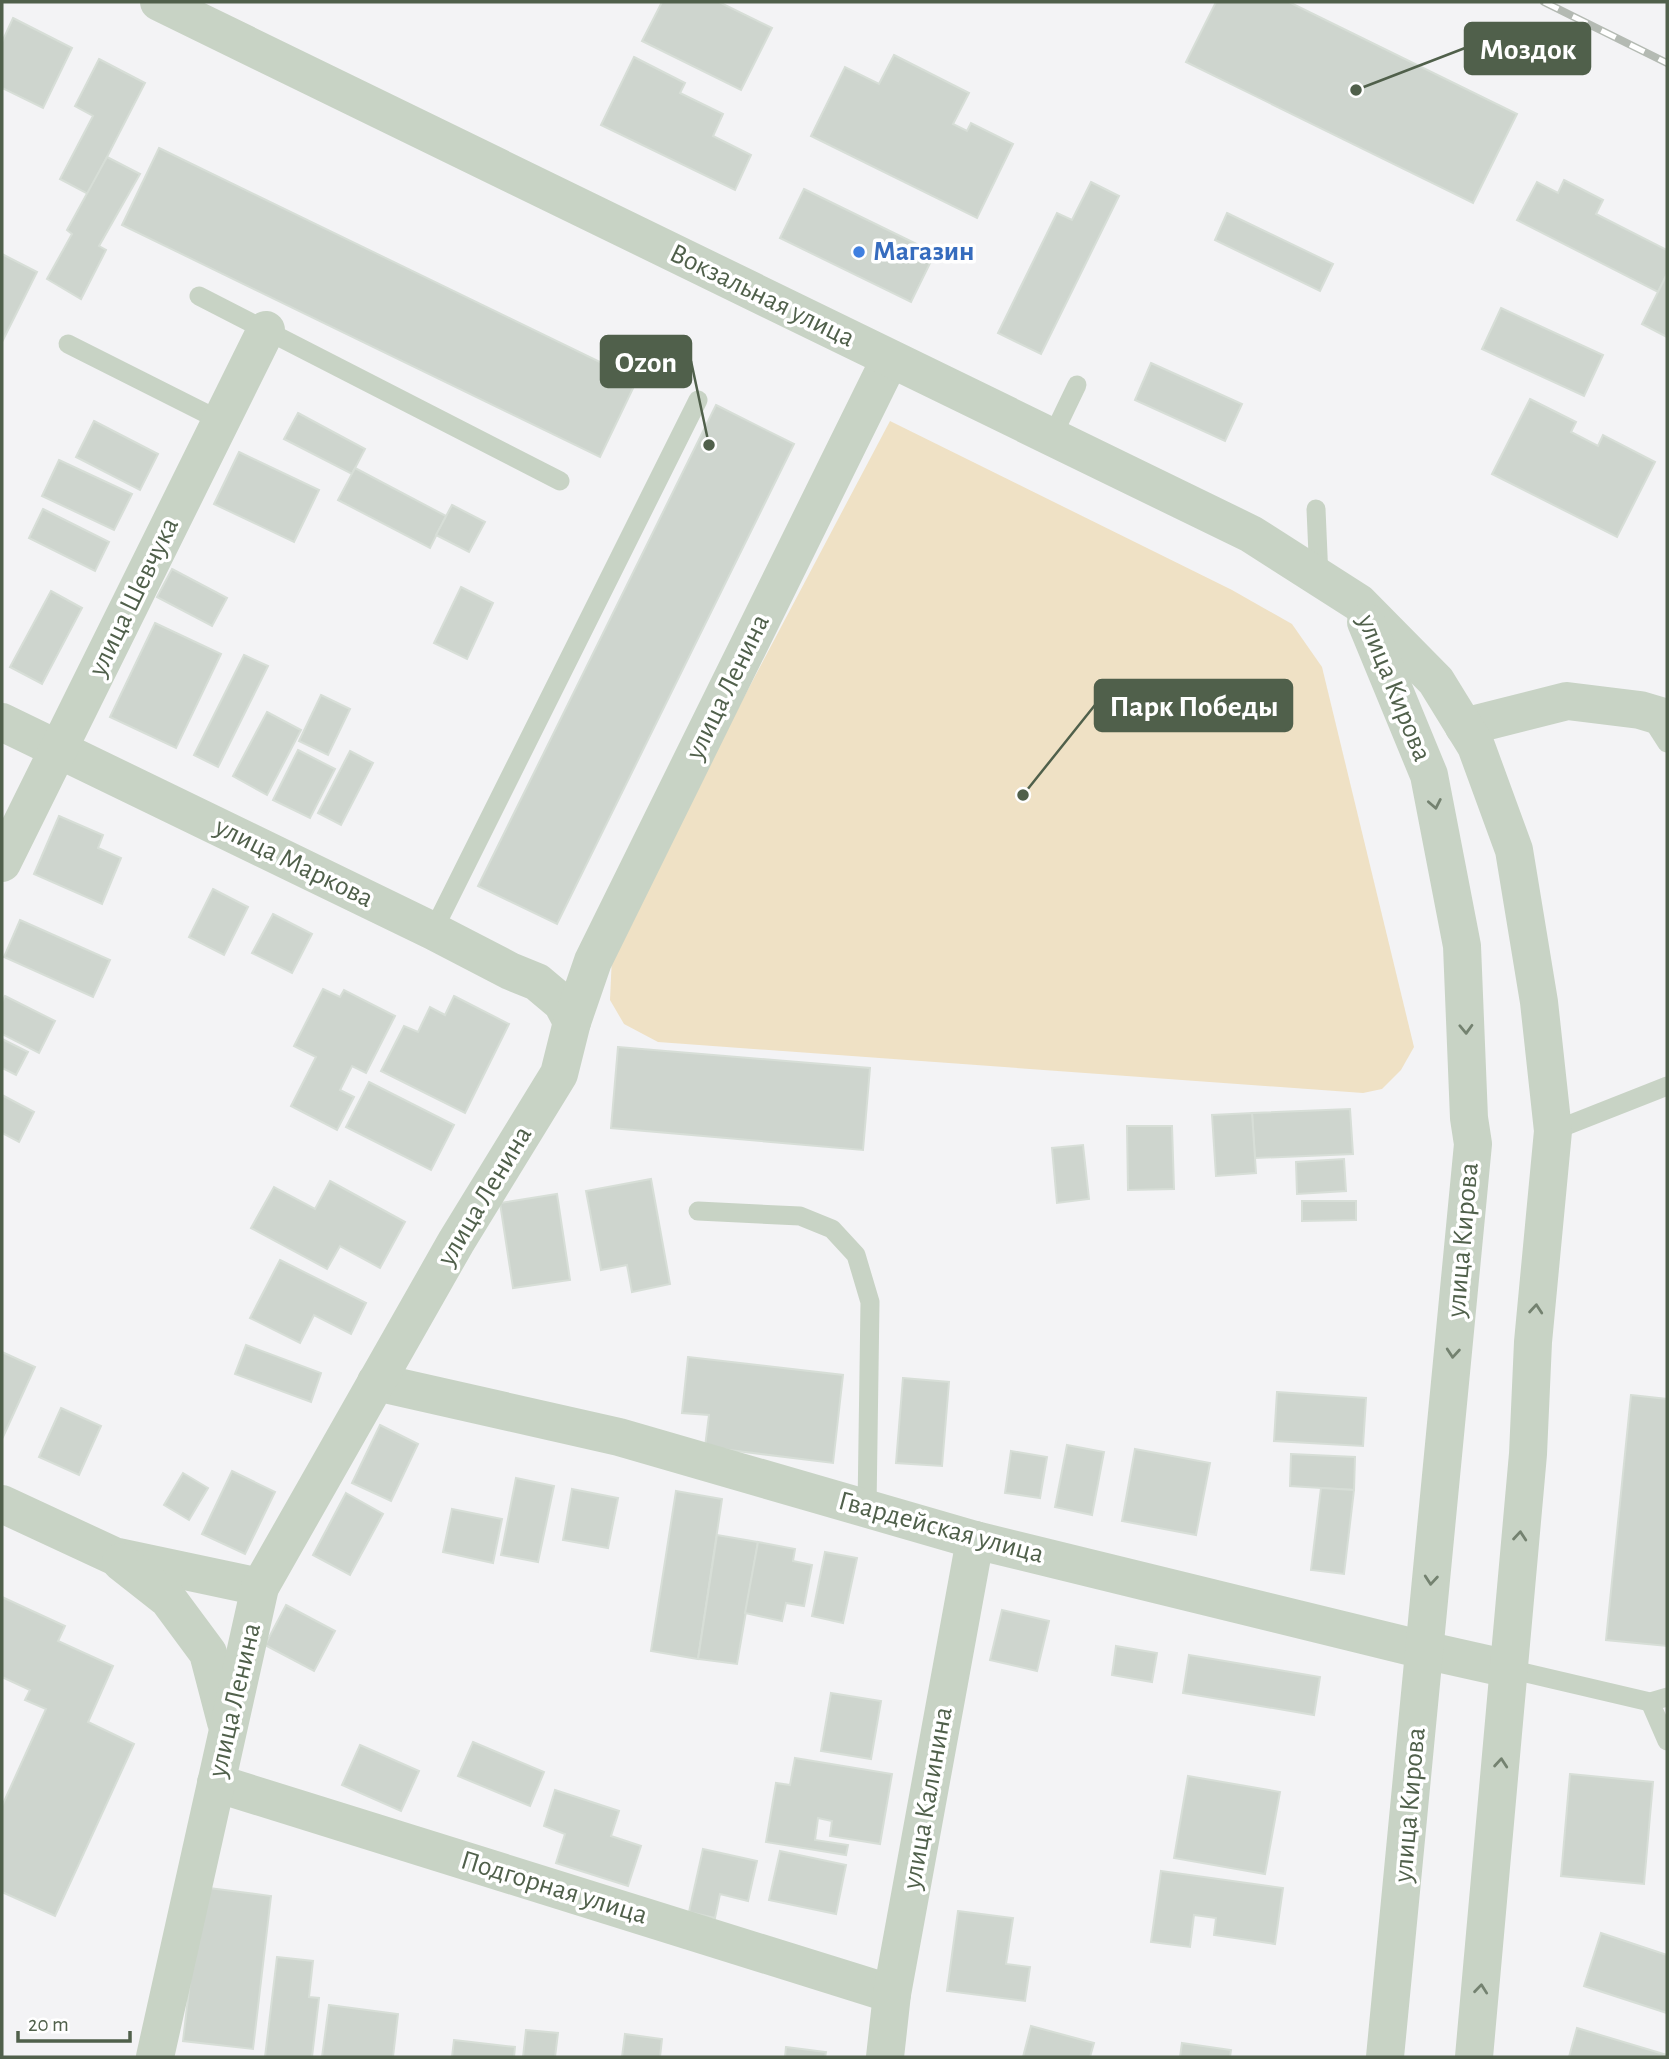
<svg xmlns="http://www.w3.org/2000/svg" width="1669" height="2059" viewBox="0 0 1669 2059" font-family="'Alegreya Sans',sans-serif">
<rect width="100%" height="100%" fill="#f3f3f5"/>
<polygon fill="#efe1c5" points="890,421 1232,590 1292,624 1322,667 1414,1047 1401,1070 1382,1089 1363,1093 658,1042 624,1024 610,1000 612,956 625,922"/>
<g fill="#ced5ce" stroke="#d7ded7" stroke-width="2">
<polygon points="662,2 719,2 772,28 741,90 642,41"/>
<polygon points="1216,2 1289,2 1517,114 1473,203 1186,62"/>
<polygon points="13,18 72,48 43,108 2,88 2,42"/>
<polygon points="894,55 969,93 953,124 967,131 971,123 1013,144 977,218 811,136 845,67 879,84"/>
<polygon points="634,57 685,83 680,93 723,114 713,136 751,155 735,190 601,125"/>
<polygon points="99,59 145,83 88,194 60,179 93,116 75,106"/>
<polygon points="159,148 637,380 600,457 122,225"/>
<polygon points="107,157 140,174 99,246 106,250 81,299 47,279 72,234 67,230"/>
<polygon points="1564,180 1603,200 1596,214 1667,250 1667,274 1658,292 1517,220 1537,182 1558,193"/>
<polygon points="1091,182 1119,196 1041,354 998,333 1057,213 1072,220"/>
<polygon points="804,189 935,253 911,302 780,238"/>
<polygon points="1227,213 1333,264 1320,291 1215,240"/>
<polygon points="2,254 37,272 2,342"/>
<polygon points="1667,274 1667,337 1642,324"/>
<polygon points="1501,308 1603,355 1584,396 1482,349"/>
<polygon points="1151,363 1242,404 1225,441 1135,400"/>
<polygon points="1530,399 1576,422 1571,432 1598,446 1603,435 1655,462 1617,537 1492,474"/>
<polygon points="716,405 794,444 557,924 478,886"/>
<polygon points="298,413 365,449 352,474 284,439"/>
<polygon points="94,421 158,454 140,490 76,457"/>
<polygon points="239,452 319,490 294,542 214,504"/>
<polygon points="59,460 132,494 114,530 42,496"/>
<polygon points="355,468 446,516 430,548 338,500"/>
<polygon points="452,505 485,522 469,552 436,535"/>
<polygon points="43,509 109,542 95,571 29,538"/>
<polygon points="172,569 227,598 212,626 157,597"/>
<polygon points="461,587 493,603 467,659 434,643"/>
<polygon points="51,591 82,608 42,684 10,667"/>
<polygon points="155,623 221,654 176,748 110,717"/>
<polygon points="244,655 268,666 218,767 194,755"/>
<polygon points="321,695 350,709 328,755 299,741"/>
<polygon points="267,712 301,730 267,795 233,776"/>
<polygon points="298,750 335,769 310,818 273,800"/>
<polygon points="350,751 373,763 341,825 318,813"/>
<polygon points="59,816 103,835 98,848 121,858 102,904 34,874"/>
<polygon points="213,889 248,907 224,955 189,937"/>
<polygon points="273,914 312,934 292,973 252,953"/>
<polygon points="20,920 110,960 93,997 4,957"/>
<polygon points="323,989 340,997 344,990 395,1016 366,1073 352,1066 340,1090 354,1097 337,1130 291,1106 316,1057 294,1046"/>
<polygon points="5,996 55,1021 39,1053 2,1034 2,1002"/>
<polygon points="454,996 509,1024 465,1113 381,1071 404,1026 418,1032 430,1007 445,1015"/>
<polygon points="2,1039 28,1052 16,1075 2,1068"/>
<polygon points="618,1047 870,1068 863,1150 611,1128"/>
<polygon points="369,1082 454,1125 431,1170 346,1127"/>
<polygon points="2,1095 34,1112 19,1142 2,1133"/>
<polygon points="1350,1109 1353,1154 1255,1158 1252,1113"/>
<polygon points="1252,1113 1256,1173 1216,1176 1212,1115"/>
<polygon points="1127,1126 1172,1126 1174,1189 1128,1190"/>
<polygon points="1083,1145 1089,1199 1057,1203 1052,1148"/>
<polygon points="1344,1159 1346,1191 1297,1194 1296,1162"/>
<polygon points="651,1179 670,1284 632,1292 627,1265 601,1270 586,1191"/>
<polygon points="330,1181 405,1222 380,1268 340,1246 327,1269 251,1228 274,1187 315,1209"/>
<polygon points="557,1194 570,1280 513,1288 500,1203"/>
<polygon points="1302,1201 1356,1201 1356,1220 1302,1221"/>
<polygon points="280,1260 366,1303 351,1334 314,1315 300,1343 250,1318"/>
<polygon points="246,1345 321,1373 311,1402 235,1374"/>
<polygon points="2,1352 35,1367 3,1437 2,1436"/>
<polygon points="688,1357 843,1375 833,1463 705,1447 709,1415 682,1413"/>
<polygon points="903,1378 949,1382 942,1466 896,1463"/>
<polygon points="1277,1392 1366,1398 1363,1446 1274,1441"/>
<polygon points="1631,1395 1667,1399 1667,1646 1606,1640"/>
<polygon points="61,1408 101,1426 79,1475 39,1457"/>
<polygon points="380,1425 418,1444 391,1501 352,1483"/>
<polygon points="1067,1445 1104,1452 1092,1515 1055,1507"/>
<polygon points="1135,1449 1210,1463 1196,1535 1122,1521"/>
<polygon points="1011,1451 1047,1457 1040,1498 1005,1493"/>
<polygon points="1291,1454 1355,1457 1354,1490 1290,1486"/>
<polygon points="232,1471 275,1492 245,1554 202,1534"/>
<polygon points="183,1473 208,1488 189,1520 164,1505"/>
<polygon points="516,1478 554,1486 538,1562 501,1555"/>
<polygon points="1321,1488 1354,1490 1344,1574 1311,1570"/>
<polygon points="572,1489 618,1498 608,1548 563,1540"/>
<polygon points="676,1491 722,1499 698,1659 651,1651"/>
<polygon points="346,1493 383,1514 350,1575 313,1555"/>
<polygon points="452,1509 502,1519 493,1563 443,1552"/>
<polygon points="717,1535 758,1542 737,1664 698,1659"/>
<polygon points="758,1542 795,1549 793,1561 812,1565 804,1606 786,1603 782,1621 745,1613"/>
<polygon points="825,1552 857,1558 843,1623 812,1616"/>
<polygon points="2,1597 65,1626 58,1641 113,1666 88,1722 134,1744 55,1916 2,1892 2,1806 46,1709 25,1700 30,1690 2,1677"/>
<polygon points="286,1605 335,1631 314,1671 265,1645"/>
<polygon points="1002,1610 1049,1621 1037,1671 990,1660"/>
<polygon points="1116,1646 1157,1653 1152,1682 1112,1675"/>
<polygon points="1189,1655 1320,1677 1314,1715 1183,1693"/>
<polygon points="831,1693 881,1701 871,1759 821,1751"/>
<polygon points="473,1742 544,1772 530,1806 458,1776"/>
<polygon points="360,1745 419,1771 401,1811 342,1785"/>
<polygon points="795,1758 892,1774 880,1844 830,1836 832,1821 818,1818 815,1840 848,1845 846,1855 766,1842 776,1783 790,1785"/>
<polygon points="1570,1774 1653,1782 1644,1884 1561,1876"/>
<polygon points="1188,1776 1280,1792 1265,1874 1174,1858"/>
<polygon points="555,1790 619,1811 611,1836 641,1846 628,1886 556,1863 565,1834 544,1826"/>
<polygon points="703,1849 757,1861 748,1901 720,1894 715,1918 689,1912"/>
<polygon points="780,1851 846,1865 836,1914 769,1900"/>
<polygon points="1161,1871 1283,1888 1275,1944 1214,1935 1216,1918 1194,1915 1190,1947 1151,1942"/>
<polygon points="201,1887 271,1896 253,2049 183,2041"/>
<polygon points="958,1911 1013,1918 1006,1964 1030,1967 1025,2001 947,1991"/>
<polygon points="1601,1933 1667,1955 1667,2013 1584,1986"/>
<polygon points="277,1957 313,1961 309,1997 319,1998 312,2057 265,2057"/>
<polygon points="329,2005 398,2014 393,2057 322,2057"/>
<polygon points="1031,2026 1094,2043 1090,2057 1023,2057"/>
<polygon points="1577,2028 1667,2055 1667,2057 1569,2057"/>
<polygon points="526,2030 558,2033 555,2057 523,2057"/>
<polygon points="625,2034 662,2039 660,2057 622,2057"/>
<polygon points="454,2040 515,2047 514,2057 452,2057"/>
<polygon points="1182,2043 1231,2050 1230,2057 1180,2057"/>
<polygon points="786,2047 826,2052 825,2057 785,2057"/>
</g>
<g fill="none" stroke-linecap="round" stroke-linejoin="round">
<g stroke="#c8d3c5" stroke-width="19">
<polyline points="199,296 560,481"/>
<polyline points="68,344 221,421"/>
<polyline points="1052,437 1077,385"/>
<polyline points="1316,509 1319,578"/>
<polyline points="1649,715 1667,743"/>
<polyline points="433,931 698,400"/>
<polyline points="1553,1131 1667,1086"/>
<polyline points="698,1211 800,1216 832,1229 856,1255 870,1302 867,1508"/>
<polyline points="1509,1669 1650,1702 1667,1697"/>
<polyline points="1650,1702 1667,1741"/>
</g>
<g stroke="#c8d3c5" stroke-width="38">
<polyline points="2,722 433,931 510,971 537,982 562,1003 572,1022"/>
<polyline points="1464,727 1567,701 1640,710 1667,718"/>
<polyline points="2,863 266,330"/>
<polyline points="376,1382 619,1437 975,1540 1424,1650 1509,1669"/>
<polyline points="2,1504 114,1556 260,1587"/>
<polyline points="121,1562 168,1599 208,1653 226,1722"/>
<polyline points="216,1783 892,1994"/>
<polyline points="155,2057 260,1587 456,1242 559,1074 572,1022 593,961 890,359"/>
<polyline points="885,2057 892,1994 975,1540"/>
</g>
<g stroke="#c8d3c5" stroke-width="38">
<polyline points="159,2 1251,534 1359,603 1436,681 1476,746 1514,850 1539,1002 1553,1131 1533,1342 1528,1454 1474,2057"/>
<polyline points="1366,622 1429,775 1462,946 1469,1118 1473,1144 1385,2057"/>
</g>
<g stroke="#b4bab3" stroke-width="8">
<polyline id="rail" points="1544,2 1667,63"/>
</g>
<use href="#rail" stroke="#fff" stroke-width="5" stroke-dasharray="16" stroke-linecap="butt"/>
</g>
<defs><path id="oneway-chevron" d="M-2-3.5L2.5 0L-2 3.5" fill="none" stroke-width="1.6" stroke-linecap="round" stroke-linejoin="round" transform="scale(1.75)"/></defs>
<g stroke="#748270">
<use href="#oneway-chevron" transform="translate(1435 804) rotate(79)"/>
<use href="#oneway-chevron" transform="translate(1466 1029) rotate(88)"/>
<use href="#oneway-chevron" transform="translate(1536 1309) rotate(-85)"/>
<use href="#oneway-chevron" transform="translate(1453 1353) rotate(95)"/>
<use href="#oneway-chevron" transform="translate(1520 1536) rotate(-85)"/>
<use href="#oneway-chevron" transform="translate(1431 1580) rotate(95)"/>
<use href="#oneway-chevron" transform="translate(1501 1763) rotate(-85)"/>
<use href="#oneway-chevron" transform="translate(1481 1989) rotate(-84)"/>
</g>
<circle fill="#3f7fe0" stroke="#fff" stroke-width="2.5" cx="859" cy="252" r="7"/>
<g text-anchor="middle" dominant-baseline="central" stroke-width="7" stroke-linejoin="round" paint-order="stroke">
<g font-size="28" font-weight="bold" fill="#366cbe" stroke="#fff" text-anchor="start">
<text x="873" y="252">Магазин</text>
</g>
<g font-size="28" fill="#50604b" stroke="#fff">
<text transform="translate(762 296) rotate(26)">Вокзальная улица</text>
<text transform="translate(134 597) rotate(-64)">улица Шевчука</text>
<text transform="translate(728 687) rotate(-64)">улица Ленина</text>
<text transform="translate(1394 688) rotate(68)">улица Кирова</text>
<text transform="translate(294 863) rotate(26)">улица Маркова</text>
<text transform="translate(485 1196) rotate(-59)">улица Ленина</text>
<text transform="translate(1463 1240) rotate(-85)">улица Кирова</text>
<text transform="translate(941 1528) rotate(15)">Гвардейская улица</text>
<text transform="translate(235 1700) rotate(-77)">улица Ленина</text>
<text transform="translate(928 1798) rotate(-80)">улица Калинина</text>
<text transform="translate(1410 1805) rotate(-85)">улица Кирова</text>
<text transform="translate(554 1888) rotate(17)">Подгорная улица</text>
</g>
</g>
<path fill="none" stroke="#50604b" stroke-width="2.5" d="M1356 90L1465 48M709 445L691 361M1023 795L1095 705"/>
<g fill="#50604b" stroke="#fff" stroke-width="2.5">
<circle cx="1356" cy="90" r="7"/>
<circle cx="709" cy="445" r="7"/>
<circle cx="1023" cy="795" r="7"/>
</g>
<g fill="#50604b" stroke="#50604b" stroke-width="2.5">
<rect x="1465" y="23" width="125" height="51" rx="7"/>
<rect x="601" y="336" width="90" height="51" rx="7"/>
<rect x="1095" y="680" width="197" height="51" rx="7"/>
</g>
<g font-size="30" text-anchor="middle" font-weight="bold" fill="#fff">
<text x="1528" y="59">Моздок</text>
<text x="646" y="372">Ozon</text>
<text x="1194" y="716">Парк Победы</text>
</g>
<rect width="1669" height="2059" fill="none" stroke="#50604b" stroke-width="7"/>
<path d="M18 2031v10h112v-10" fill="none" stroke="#50604b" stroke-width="3.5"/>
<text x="28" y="2031" font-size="21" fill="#50604b" stroke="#ffffff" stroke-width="5" paint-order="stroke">20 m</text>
</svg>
